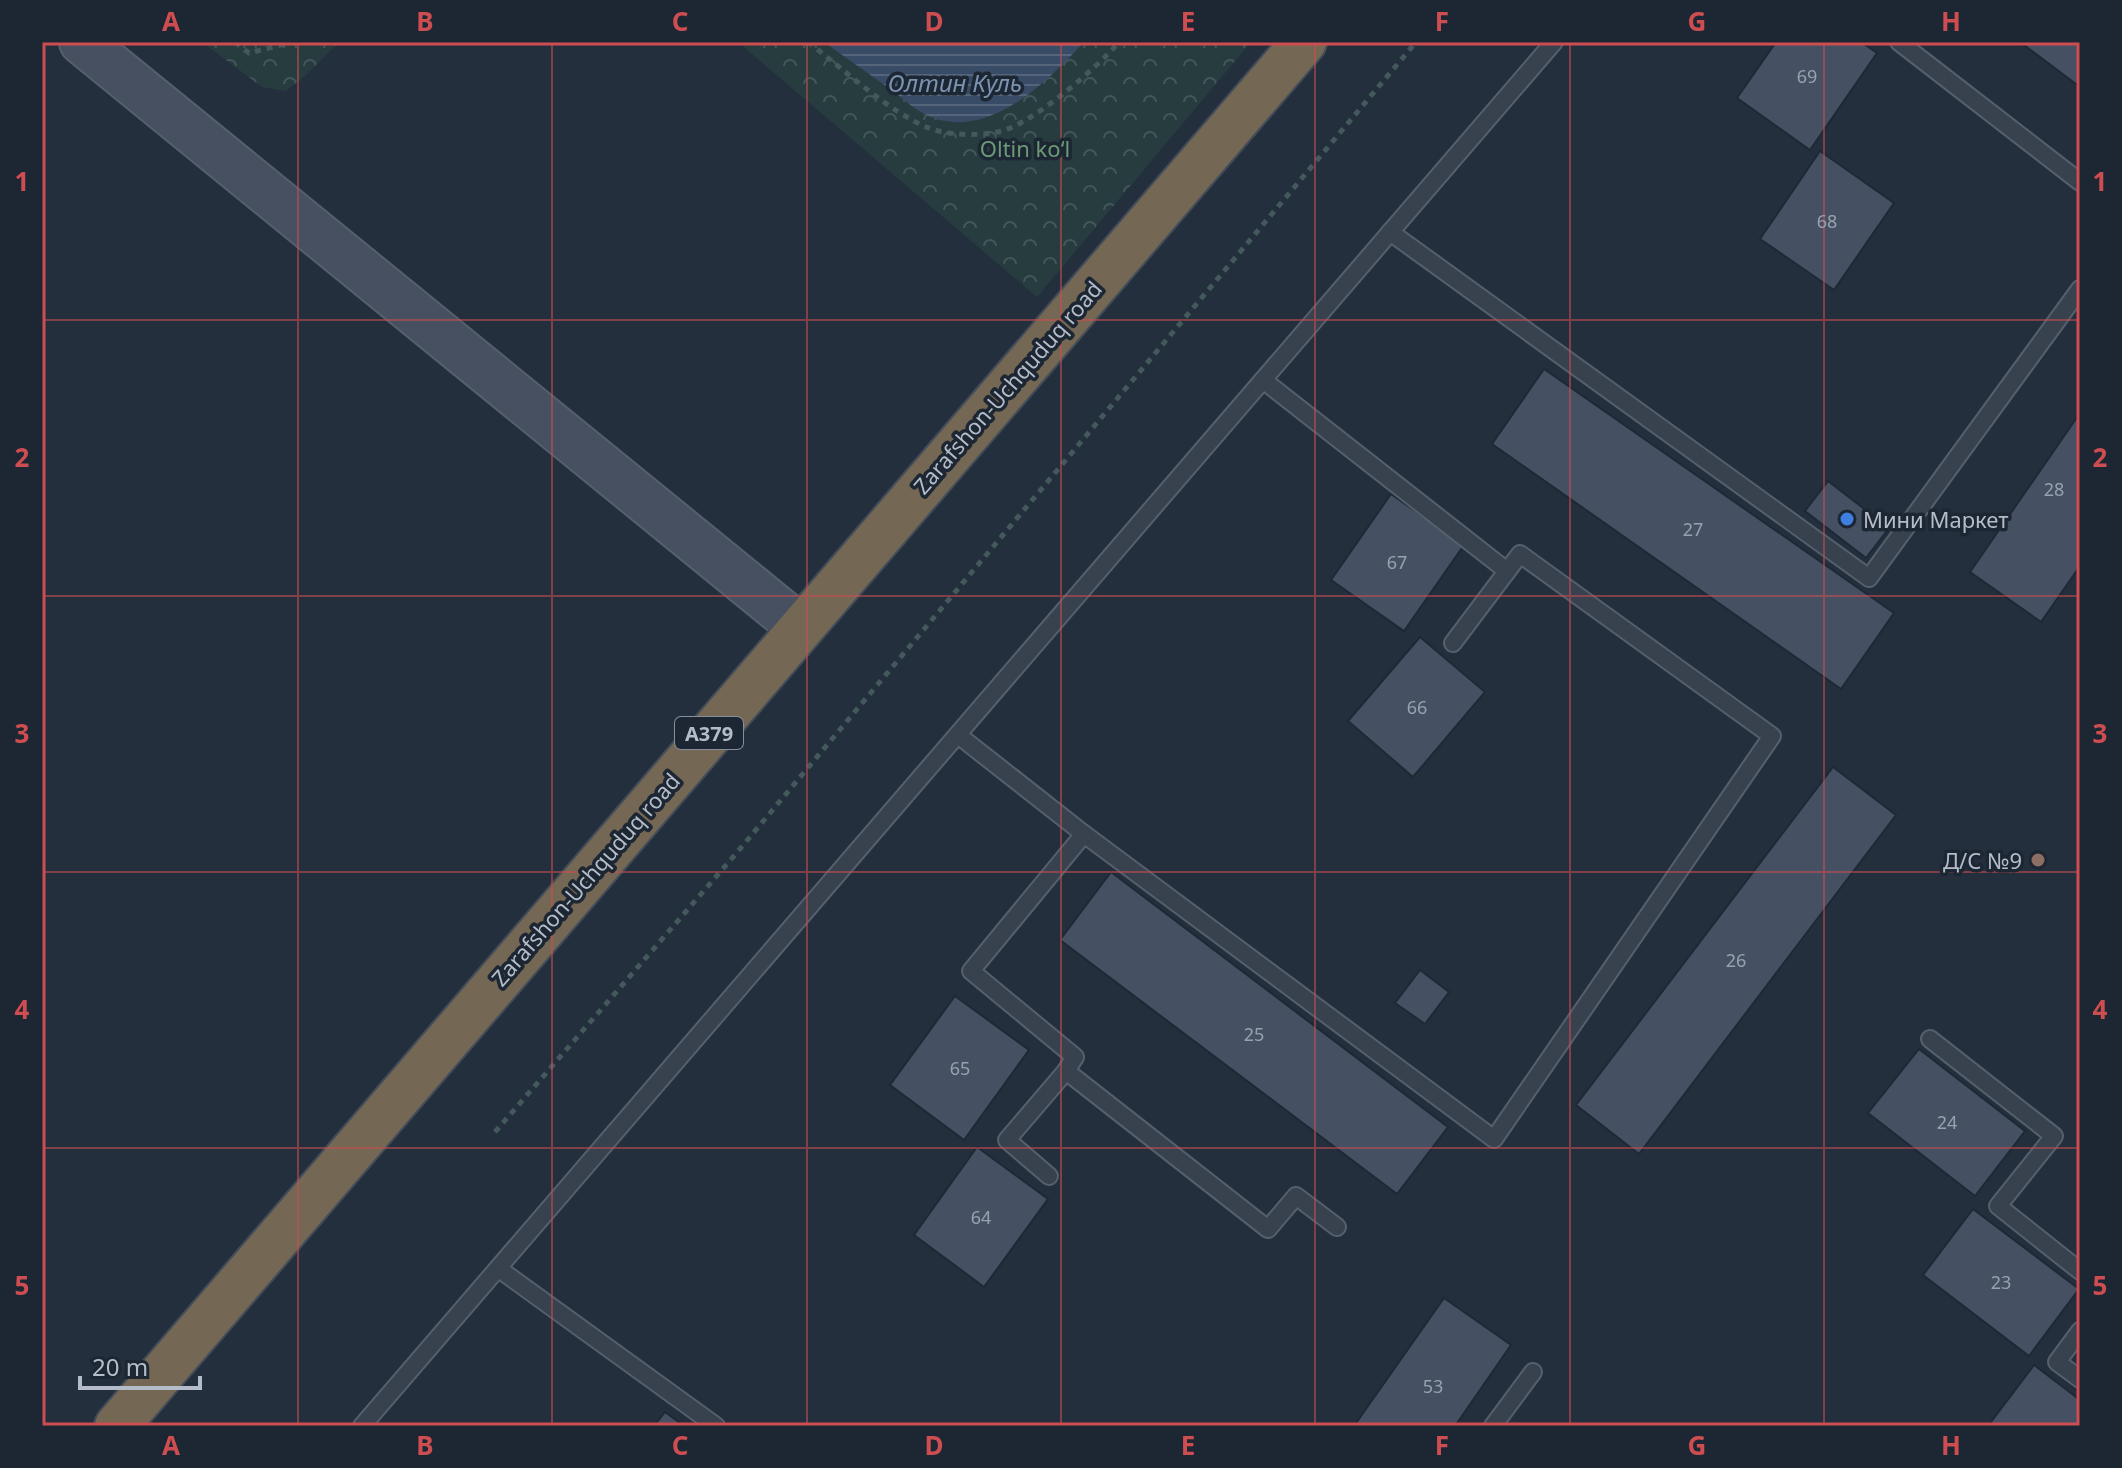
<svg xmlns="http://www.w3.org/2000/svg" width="2122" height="1468" viewBox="0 0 2122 1468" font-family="'Noto Sans',sans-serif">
<defs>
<pattern id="forest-crowns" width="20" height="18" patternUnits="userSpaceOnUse" patternTransform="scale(2)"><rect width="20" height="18" fill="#263c3f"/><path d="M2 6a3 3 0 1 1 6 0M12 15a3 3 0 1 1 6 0" fill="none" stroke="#435659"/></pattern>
<pattern id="water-rules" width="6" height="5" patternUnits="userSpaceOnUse" patternTransform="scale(2)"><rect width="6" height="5" fill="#394c67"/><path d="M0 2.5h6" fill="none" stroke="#53647b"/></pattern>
</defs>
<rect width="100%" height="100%" fill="#242f3e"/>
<g fill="url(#forest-crowns)">
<polygon points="202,42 339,42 305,76 286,91 262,87"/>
<polygon points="738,42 1251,42 1037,297"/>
</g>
<path fill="url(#water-rules)" d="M824 42H1084C1049 80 994 136 937 119 918 114 905 100 890 89 868 73 846 58 824 42Z"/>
<g fill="#455162" stroke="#1f2835" stroke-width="2">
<polygon points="1776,42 1861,42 1877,53 1810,150 1737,98"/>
<polygon points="2020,42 2080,42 2080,87"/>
<polygon points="1820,151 1894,203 1834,290 1760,239"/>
<polygon points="1544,369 1894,613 1841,689 1492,444"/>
<polygon points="2080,413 2080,566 2041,622 1970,572"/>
<polygon points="1828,481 1889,528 1866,558 1805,511"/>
<polygon points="1391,494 1464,545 1404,631 1331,580"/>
<polygon points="1420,637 1485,692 1413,777 1348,721"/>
<polygon points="1833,767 1896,815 1639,1154 1576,1105"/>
<polygon points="1111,872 1448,1127 1397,1194 1060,940"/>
<polygon points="1420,970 1449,992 1425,1024 1395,1003"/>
<polygon points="955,996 1029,1050 964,1140 890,1085"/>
<polygon points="1919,1049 2025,1131 1975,1196 1868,1113"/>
<polygon points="977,1147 1048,1199 984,1287 914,1235"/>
<polygon points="1973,1209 2079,1289 2029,1356 1923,1275"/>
<polygon points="1444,1298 1511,1345 1455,1426 1354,1426"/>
<polygon points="2034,1365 2080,1400 2080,1426 1988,1426"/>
<polygon points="665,1412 684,1426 654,1426"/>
</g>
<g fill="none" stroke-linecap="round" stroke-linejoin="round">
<g stroke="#565f6c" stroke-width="20">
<g id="lane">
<polyline points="1899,42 2080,182"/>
<polyline points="1390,232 1869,578 2080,289"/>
<polyline points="1263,380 1507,571"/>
<polyline points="958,735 1084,834 1494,1139 1772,736 1520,554 1453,643"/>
<polyline points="1930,1039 2054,1136 1998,1206 2080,1271"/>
<polyline points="1066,1071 1075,1057 971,971 1084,834"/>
<polyline points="1049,1176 1007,1140 1066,1071 1268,1229 1296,1196 1337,1227"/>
<polyline points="499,1269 716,1426"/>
<polyline points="2080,1331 2057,1362 2080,1379"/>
<polyline points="362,1426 1554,42"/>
<polyline points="1493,1426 1533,1372"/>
</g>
</g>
<g stroke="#565f6c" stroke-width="48">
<polyline id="secondary" points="82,42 800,627"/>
</g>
<g stroke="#434c59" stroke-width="48">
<polyline id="highway" points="117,1426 1304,42"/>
</g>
<g stroke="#44595c" stroke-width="5" stroke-dasharray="6 6" stroke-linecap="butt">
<polyline points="235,42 249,53 293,42"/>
<path d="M808 42C842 68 890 113 929 128 949 136 981 136 1002 131 1034 122 1097 68 1119 42"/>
<polyline points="495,1132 734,856 1416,42"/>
</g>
<use href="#lane" stroke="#38414e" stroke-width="16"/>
<use href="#secondary" stroke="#465061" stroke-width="44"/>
<use href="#highway" stroke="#746855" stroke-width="44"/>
</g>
<path fill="none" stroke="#ce4d50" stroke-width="2" stroke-opacity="0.55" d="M298 42V1426M552 42V1426M807 42V1426M1061 42V1426M1315 42V1426M1570 42V1426M1824 42V1426M42 320H2080M42 596H2080M42 872H2080M42 1148H2080"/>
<circle fill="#3f7fe0" stroke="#1d2633" stroke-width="3" cx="1847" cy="519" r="8"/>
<circle fill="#8d6e63" stroke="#1d2633" stroke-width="3" cx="2038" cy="860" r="8"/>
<g text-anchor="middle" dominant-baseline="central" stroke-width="7" stroke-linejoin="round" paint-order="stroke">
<g font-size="18" fill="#98a1af">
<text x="1807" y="76">69</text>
<text x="1827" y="221">68</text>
<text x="2054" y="489">28</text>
<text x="1693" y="529">27</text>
<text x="1397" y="562">67</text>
<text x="1417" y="707">66</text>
<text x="1736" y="960">26</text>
<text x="1254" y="1034">25</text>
<text x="960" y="1068">65</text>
<text x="1947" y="1122">24</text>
<text x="981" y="1217">64</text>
<text x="2001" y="1282">23</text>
<text x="1433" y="1386">53</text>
</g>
<rect fill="#1d2633" stroke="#878f9c" stroke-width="2" x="675" y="717" width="68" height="32" rx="6"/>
<g font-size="20" font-weight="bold" fill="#b4bcc9">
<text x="709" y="733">A379</text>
</g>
<g font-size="22" fill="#6b9a76" stroke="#1d2633">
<text x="1025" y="148">Oltin ko‘l</text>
</g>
<g font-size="22" fill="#b4bcc9" stroke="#1d2633">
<text transform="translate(1007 387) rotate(-49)">Zarafshon-Uchquduq road</text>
<text transform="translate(585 879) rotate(-49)">Zarafshon-Uchquduq road</text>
</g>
<g font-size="22" fill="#b4bcc9" stroke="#1d2633" text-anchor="start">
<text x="1863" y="519">Мини Маркет</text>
<text x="2022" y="860" text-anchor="end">Д/С №9</text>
</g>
<g font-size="24" font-style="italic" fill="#7c92b1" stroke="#1d2633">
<text x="955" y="82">Олтин Куль</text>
</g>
</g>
<rect width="2122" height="1468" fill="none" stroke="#1d2633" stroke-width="88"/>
<path d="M80 1376v12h120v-12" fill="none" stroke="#b4bcc9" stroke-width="4"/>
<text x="92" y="1376" font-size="24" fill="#b4bcc9" stroke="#1d2633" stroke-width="6" paint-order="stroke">20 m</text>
<rect x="44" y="44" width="2034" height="1380" fill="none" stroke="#ce4d50" stroke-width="3"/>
<g font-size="26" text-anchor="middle" font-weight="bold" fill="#ce4d50">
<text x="171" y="31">A</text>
<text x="425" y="31">B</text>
<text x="680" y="31">C</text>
<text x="934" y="31">D</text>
<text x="1188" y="31">E</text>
<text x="1442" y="31">F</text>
<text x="1697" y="31">G</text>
<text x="1951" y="31">H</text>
<text x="22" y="191">1</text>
<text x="2100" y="191">1</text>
<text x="22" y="467">2</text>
<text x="2100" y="467">2</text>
<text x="22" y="743">3</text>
<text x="2100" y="743">3</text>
<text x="22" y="1019">4</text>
<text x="2100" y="1019">4</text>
<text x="22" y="1295">5</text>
<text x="2100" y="1295">5</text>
<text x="171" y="1455">A</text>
<text x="425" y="1455">B</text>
<text x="680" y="1455">C</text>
<text x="934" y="1455">D</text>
<text x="1188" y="1455">E</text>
<text x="1442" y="1455">F</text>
<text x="1697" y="1455">G</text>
<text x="1951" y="1455">H</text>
</g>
</svg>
